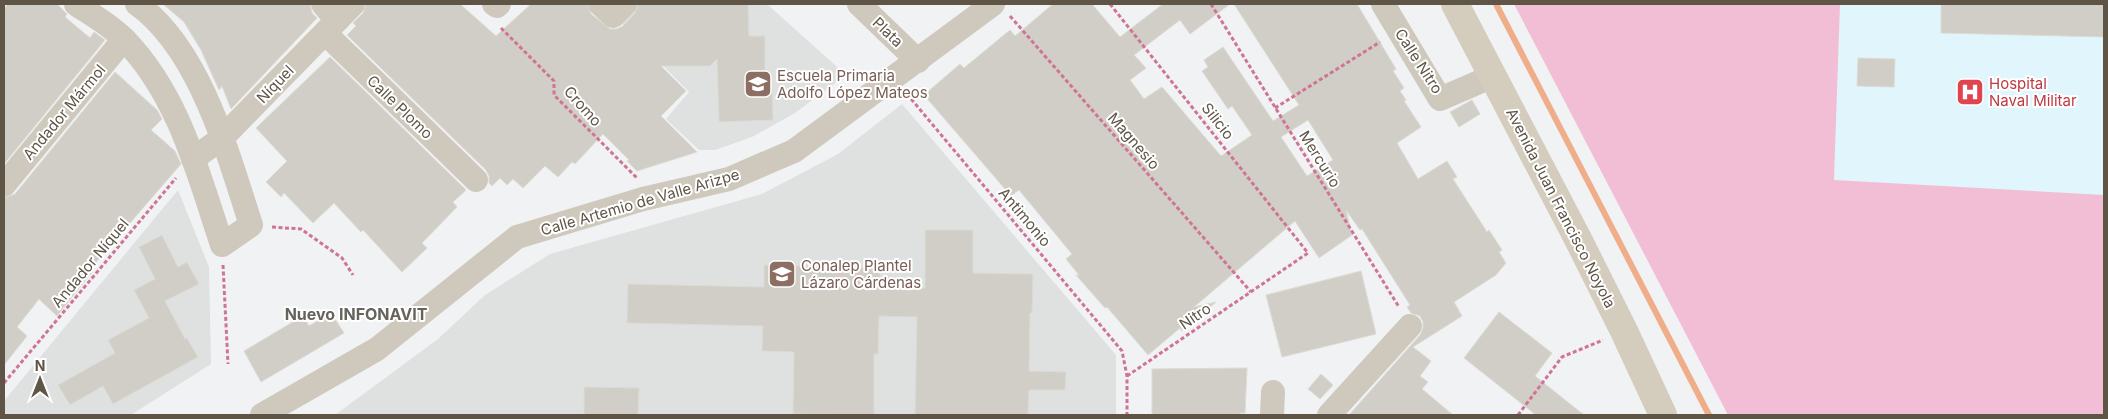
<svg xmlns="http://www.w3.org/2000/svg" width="2108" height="419" viewBox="0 0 2108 419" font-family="Inter,sans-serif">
<rect width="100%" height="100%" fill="#f0f2f3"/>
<g fill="#dfe1e1">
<polygon points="634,4 767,4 846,75 795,113 752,137 715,150 699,150 666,119 689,92 618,20"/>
<polygon points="902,104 1116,355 1116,415 335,415 438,339 485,295 550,254 762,194 838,154"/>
<polygon points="178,190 209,267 211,364 131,415 4,415 4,401"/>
</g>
<polygon fill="#e1f6fc" points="1840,4 2104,4 2104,195 1834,180"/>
<polygon fill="#f1bed6" points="1514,4 1840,4 1834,180 2104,195 2104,415 1728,415"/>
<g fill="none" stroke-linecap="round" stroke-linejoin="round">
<polyline stroke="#efad89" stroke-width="6" points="1496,4 1709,415"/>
</g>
<g fill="#d0cec7" stroke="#dcdbd4" fill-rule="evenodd">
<polygon points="8,4 57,4 67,14 65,17 90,38 94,32 105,40 4,164 4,9"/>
<polygon points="163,4 310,4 312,13 317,18 231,109 222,86 219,90 201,50 184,22"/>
<polygon points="366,4 460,4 496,36 531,4 587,4 591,14 610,29 617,29 623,26 635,13 638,4 748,4 749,36 765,36 765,91 772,91 773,120 719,122 717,59 710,66 661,66 686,91 661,116 697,152 637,171 627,161 629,160 603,134 575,164 572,162 558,177 545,166 523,188 513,179 507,185 500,178 492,186 489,183 489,176 486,170 347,35 356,26 353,23 363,13"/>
<path d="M1053 4H1092L1120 37 1163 4H1230L1190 34 1180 20 1134 55 1146 68 1130 80 1144 99 1162 87 1221 156 1252 135 1232 106 1228 109 1202 71 1208 67 1204 60 1223 47 1273 121 1299 105 1234 4H1357L1396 69 1393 71 1404 88 1400 91 1406 100 1404 101 1421 127 1397 143 1418 179 1447 161 1457 177 1453 179 1487 232 1489 230 1502 250 1499 252 1506 263 1496 275 1454 302 1462 316 1413 347 1431 361 1420 376 1428 382 1422 389 1453 415H1349L1420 335 1423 328V322L1420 316 1411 313 1407 307 1410 305 1362 229 1360 230 1346 210 1352 235 1319 258 1295 221 1194 307 1216 302 1182 331 1180 328 1148 355 1107 307 1105 308 1076 275H1079L1066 259 1072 254 1019 190 1011 196 924 95 960 64 964 68 1010 30 1015 36ZM1308 120 1333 160 1307 176 1281 137Z"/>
<polygon points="1941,4 2104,4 2104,37 1941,33"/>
<polygon points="330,57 466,190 453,202 457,207 422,243 427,248 402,272 363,230 361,232 334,203 313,223 284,193 281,197 266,182 287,161 256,128"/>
<polygon points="1858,58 1895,59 1894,87 1857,86"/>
<polygon points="115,72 157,110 162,119 151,130 175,151 181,164 86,274 93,271 57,316 39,299 17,327 27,336 4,365 4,198 15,194"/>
<polygon points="1472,100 1480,114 1459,127 1450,112"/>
<polygon points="925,230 973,230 973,273 1033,274 1032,313 1030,313 1029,371 1066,372 1065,390 1029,390 1028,415 915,415 917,317 879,316 878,354 874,354 874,415 793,414 794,352 762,351 763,326 627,323 628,284 764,287 764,265 880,268 880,287 925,288"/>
<polygon points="162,235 178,267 187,262 199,284 165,301 185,339 187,338 198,357 113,404 103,386 70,405 58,385 115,353 108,340 149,318 134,290 155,279 139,247"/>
<polygon points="1361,271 1376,334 1282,357 1266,295"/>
<polygon points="1499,312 1552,353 1535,376 1584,415 1536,415 1464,358"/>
<polygon points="331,313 344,333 261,382 244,351 303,316 309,326"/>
<polygon points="1247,368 1245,413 1240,413 1240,415 1152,415 1152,369"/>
<polygon points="1321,374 1333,385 1320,399 1308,389"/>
<polygon points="584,387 639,388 638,415 584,415"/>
</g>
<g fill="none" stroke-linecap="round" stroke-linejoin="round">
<g stroke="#d07495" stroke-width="3" stroke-dasharray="4 2.5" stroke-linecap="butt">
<polyline points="1110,4 1308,253 1127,376"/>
<polyline points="1211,4 1399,307"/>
<polyline points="1010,16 1251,292"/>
<polyline points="501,28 554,81 554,95 637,178"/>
<polyline points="907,94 1122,351 1127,376 1127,415"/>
<polyline points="1275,108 1380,42"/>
<polyline points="272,227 301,229 342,258 353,275"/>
<polyline points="223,265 228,364"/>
<polyline points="4,383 176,178"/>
<polyline points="1518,415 1562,357 1603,340"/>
</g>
<g stroke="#cfc9bd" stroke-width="24">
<path d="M76 4C92 15 112 26 125 40 179 96 198 173 222 245L251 225C228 154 200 49 137 4"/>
<polyline points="323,4 337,20"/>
<polyline points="494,4 497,6 499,4"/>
<polyline points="600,4 613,16 625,4"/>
<polyline points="859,4 918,61"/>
<polyline points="1383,4 1440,99 1493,76"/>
<polyline points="325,33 476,180"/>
<polyline points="193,159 222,138 353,4"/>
<polyline points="4,185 124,39"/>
<polyline points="262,415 377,349 517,237 643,199 729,179 794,151 993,4"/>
<polyline points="1272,415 1273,392"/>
<polyline points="1329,415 1410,326"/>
</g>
<polyline stroke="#d4ccbd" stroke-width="28" points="1455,4 1579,241 1624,331 1663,415"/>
</g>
<defs>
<g id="school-square" transform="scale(1.4375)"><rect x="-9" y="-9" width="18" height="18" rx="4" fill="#8d6e63" stroke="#fff"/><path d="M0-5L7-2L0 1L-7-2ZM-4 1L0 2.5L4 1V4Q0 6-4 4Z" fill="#fff"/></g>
<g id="hospital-square" transform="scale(1.4375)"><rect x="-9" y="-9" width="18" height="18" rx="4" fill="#e0444e" stroke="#fff"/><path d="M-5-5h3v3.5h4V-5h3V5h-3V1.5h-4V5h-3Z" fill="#fff"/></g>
</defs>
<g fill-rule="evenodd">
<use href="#school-square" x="758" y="84"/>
<use href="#hospital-square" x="1970" y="92"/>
<use href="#school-square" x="782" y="274"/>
</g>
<g text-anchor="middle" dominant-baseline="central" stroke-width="4" stroke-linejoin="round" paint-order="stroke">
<g font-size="15" fill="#5e5547" stroke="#fff">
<text transform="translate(888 32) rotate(44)">Plata</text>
<text transform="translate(1419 61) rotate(57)">Calle Nitro</text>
<text transform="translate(275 84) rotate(-46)">Níquel</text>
<text transform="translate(583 106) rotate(48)">Cromo</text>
<text transform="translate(400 107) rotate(44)">Calle Plomo</text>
<text transform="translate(64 112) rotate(-50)">Andador Mármol</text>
<text transform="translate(1218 121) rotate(52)">Silicio</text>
<text transform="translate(1134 141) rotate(49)">Magnesio</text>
<text transform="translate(1320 159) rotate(58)">Mercurio</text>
<text transform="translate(640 202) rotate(-16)">Calle Artemio de Valle Arizpe</text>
<text transform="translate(1561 208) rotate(63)">Avenida Juan Francisco Noyola</text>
<text transform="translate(1025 217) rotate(50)">Antimonio</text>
<text transform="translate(90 263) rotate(-50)">Andador Níquel</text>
<text transform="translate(1195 316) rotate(-34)">Nitro</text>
</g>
<g font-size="15" fill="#785e54" stroke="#fff" text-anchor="start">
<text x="777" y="75">Escuela Primaria<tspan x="777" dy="17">Adolfo López Mateos</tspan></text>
<text x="801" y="265">Conalep Plantel<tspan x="801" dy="17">Lázaro Cárdenas</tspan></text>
</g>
<g font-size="15" fill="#be3a42" stroke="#fff" text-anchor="start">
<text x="1989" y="83">Hospital<tspan x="1989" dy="17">Naval Militar</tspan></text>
</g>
<g font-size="16" font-weight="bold" fill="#65635c" stroke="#fff">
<text x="356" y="314">Nuevo INFONAVIT</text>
</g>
</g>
<rect width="2108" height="419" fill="none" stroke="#5e5547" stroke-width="10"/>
<g transform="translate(40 379)" stroke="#ffffff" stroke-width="4" paint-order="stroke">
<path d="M0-4L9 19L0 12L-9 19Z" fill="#5e5547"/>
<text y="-8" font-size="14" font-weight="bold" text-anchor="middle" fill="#5e5547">N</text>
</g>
</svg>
